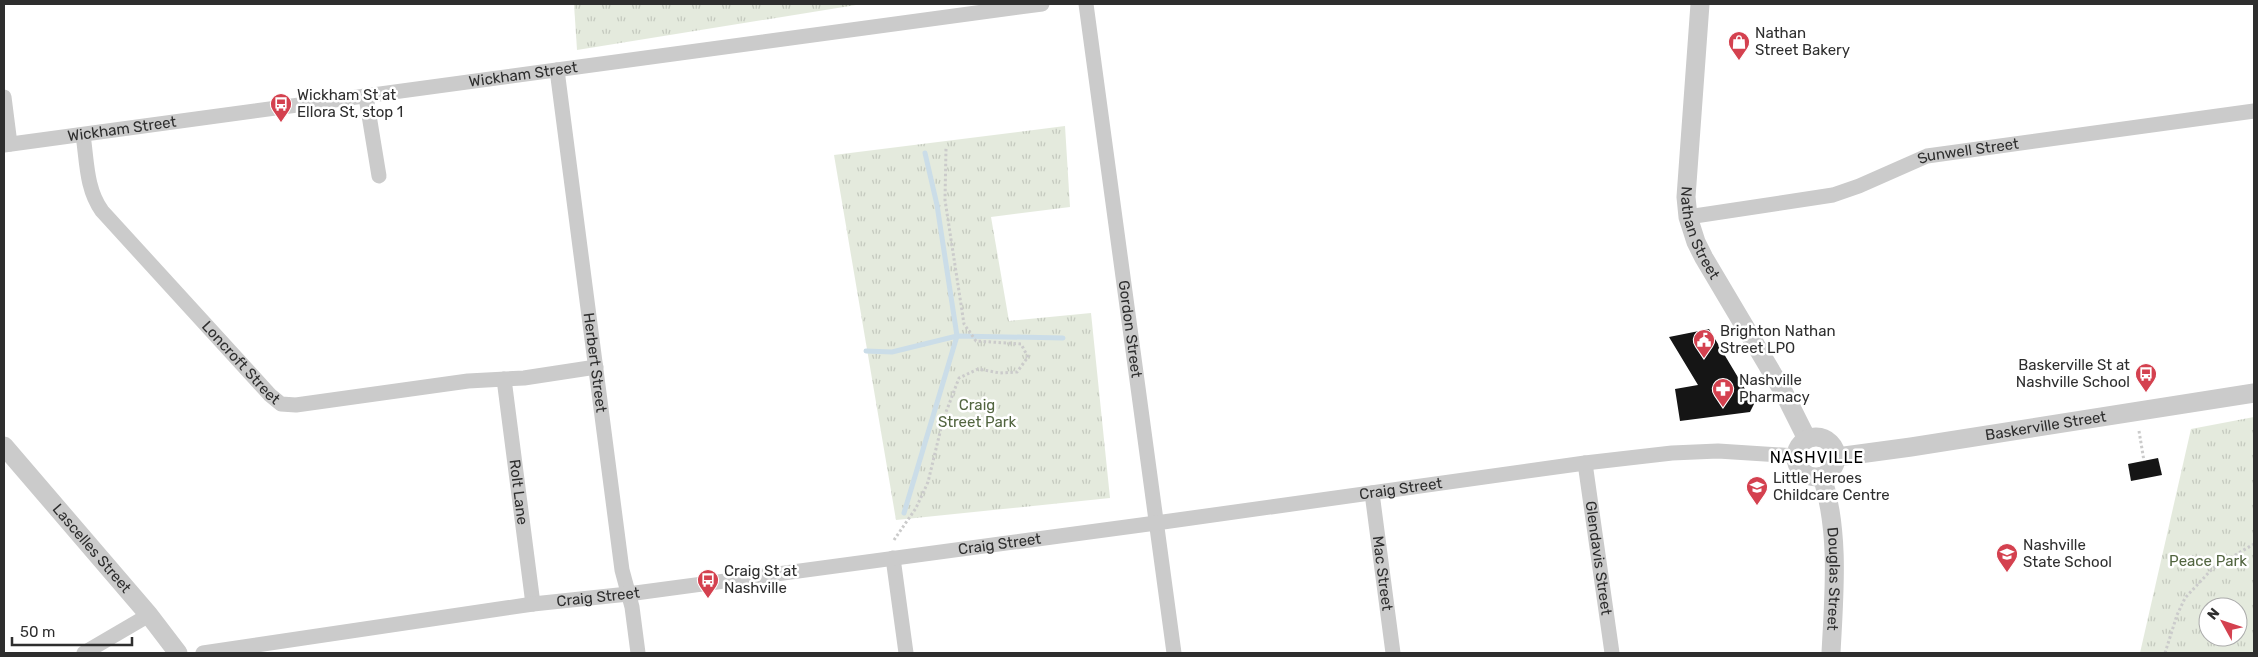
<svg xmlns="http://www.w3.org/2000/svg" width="2258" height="657" viewBox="0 0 2258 657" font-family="Rubik,sans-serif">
<defs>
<pattern id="park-tufts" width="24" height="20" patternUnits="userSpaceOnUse" patternTransform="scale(1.25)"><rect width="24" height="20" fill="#e4eadd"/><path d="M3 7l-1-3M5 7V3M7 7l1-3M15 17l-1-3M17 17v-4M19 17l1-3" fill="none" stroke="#c4c9be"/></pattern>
</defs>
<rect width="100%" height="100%" fill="#fff"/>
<g fill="url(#park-tufts)" fill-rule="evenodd">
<polygon points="574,4 862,4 577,50"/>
<polygon points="1065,126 1070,207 991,217 1009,321 1091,313 1110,498 896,520 834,155"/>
<path d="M2254 417V653H2140L2191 429ZM2208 607H2238V637H2208Z"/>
</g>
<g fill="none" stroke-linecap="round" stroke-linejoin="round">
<g stroke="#cbdde8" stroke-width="5">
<polyline points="866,351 892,352 957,336 1063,338"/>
<polyline points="904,513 957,336 937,205 925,153"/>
</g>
</g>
<g fill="#151515">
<polygon points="1709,329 1754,404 1750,412 1680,421 1675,389 1698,385 1669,337"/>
<polygon points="2158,458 2162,475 2131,481 2128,464"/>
</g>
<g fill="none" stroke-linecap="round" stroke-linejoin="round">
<g stroke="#cbcbcb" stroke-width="3" stroke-dasharray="2.5 2.5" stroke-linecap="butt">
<polyline points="2139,431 2144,461"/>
<polyline points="894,540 916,508 928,482 943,420 959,378 978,369 1000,373 1017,372 1028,357 1021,344 976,341 964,324 945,200 946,148"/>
<polyline points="2165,653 2177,615 2185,598 2213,568 2254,544"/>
</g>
<g stroke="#cbcbcb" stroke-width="15">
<path id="s1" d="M1086 4 1174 653"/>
<path id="s2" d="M557 70 622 570 632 607 638 653"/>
<polyline points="4,97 10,144"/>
<polyline points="366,97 379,176"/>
<path id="s3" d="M83 135C87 161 86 189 102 211L270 395 281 404 296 405 468 381 524 378 596 367"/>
<path id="s4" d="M4 145 1042 4"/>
<path id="s5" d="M1688 217 1833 195 1859 186 1927 156 2254 111"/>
<path id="s6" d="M504 379 533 604"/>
<path id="s7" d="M1585 463 1612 653"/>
<path id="s8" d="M1372 493 1393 653"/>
<polyline points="893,558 906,653"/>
<polyline points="84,653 149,615"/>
<path id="s9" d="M203 653 533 604 628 594 1156 523 1585 463 1672 453 1718 451 1796 456"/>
</g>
<g stroke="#cbcbcb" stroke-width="19">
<path id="s10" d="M1700 4 1686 197 1688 217 1696 242 1704 258 1784 393 1807 439"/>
<circle cx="1816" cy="457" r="20"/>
<path id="s11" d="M4 446 149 615 178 653"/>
<path id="s12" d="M1837 457 1911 447 2254 393"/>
<path id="s13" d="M1822 476C1840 534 1834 594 1831 653"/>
</g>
</g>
<defs>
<g id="shop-pin" transform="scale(1.125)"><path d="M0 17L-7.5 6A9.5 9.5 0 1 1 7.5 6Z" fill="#d4414f" stroke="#fff"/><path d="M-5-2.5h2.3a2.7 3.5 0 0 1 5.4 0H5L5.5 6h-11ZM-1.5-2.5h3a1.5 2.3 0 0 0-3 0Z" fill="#fff"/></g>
<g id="bus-pin" transform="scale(1.125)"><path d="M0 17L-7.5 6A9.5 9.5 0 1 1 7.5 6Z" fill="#d4414f" stroke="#fff"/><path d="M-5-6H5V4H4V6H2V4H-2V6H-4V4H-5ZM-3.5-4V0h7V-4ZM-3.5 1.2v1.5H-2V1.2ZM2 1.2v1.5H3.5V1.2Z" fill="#fff"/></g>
<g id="civic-pin" transform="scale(1.125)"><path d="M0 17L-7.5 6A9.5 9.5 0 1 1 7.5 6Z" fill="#d4414f" stroke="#fff"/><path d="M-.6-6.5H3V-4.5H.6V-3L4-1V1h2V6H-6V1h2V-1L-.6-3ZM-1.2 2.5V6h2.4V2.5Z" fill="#fff"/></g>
<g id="pharmacy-pin" transform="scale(1.125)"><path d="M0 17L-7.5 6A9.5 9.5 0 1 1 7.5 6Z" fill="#d4414f" stroke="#fff"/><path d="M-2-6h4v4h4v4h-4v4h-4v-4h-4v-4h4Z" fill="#fff"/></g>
<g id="school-pin" transform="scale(1.125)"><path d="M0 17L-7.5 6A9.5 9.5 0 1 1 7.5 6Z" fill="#d4414f" stroke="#fff"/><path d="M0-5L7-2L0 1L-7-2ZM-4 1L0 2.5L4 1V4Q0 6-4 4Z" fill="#fff"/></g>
</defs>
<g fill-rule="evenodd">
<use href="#shop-pin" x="1739" y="42"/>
<use href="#bus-pin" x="281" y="104"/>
<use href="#civic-pin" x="1704" y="340"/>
<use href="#bus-pin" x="2146" y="374"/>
<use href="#pharmacy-pin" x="1723" y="389"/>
<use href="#school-pin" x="1757" y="487"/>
<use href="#school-pin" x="2007" y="554"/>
<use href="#bus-pin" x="708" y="580"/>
</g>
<g text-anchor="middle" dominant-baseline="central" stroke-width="5" stroke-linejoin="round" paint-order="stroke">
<g font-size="15" fill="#2e2e2e" stroke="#fff" text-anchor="start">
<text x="1755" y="33">Nathan<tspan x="1755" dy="17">Street Bakery</tspan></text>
<text x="297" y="95">Wickham St at<tspan x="297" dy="17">Ellora St, stop 1</tspan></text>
<text x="1720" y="331">Brighton Nathan<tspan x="1720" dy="17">Street LPO</tspan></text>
<text x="2130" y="365" text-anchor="end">Baskerville St at<tspan x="2130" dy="17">Nashville School</tspan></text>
<text x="1739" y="380">Nashville<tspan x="1739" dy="17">Pharmacy</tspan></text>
<text x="1773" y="478">Little Heroes<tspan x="1773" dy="17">Childcare Centre</tspan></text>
<text x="2023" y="545">Nashville<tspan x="2023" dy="17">State School</tspan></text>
<text x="724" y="571">Craig St at<tspan x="724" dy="17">Nashville</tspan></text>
</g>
<g font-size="15" fill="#2e2e2e" stroke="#fff">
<text stroke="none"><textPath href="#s4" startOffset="524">Wickham Street</textPath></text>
<text stroke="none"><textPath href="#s4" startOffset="119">Wickham Street</textPath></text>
<text stroke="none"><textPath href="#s5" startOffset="290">Sunwell Street</textPath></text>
<text stroke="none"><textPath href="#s10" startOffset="232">Nathan Street</textPath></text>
<text stroke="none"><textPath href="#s1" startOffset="328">Gordon Street</textPath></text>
<text stroke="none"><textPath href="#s3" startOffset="285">Loncroft Street</textPath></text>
<text stroke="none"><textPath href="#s2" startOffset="295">Herbert Street</textPath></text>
<text stroke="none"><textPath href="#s12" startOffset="211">Baskerville Street</textPath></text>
<text stroke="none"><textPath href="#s9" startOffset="1209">Craig Street</textPath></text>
<text stroke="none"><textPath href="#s6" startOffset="114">Rolt Lane</textPath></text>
<text stroke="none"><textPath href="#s9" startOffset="804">Craig Street</textPath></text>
<text stroke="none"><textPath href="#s11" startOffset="135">Lascelles Street</textPath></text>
<text stroke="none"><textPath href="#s7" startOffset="96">Glendavis Street</textPath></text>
<text stroke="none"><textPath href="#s8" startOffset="81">Mac Street</textPath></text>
<text stroke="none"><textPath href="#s13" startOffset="104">Douglas Street</textPath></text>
<text stroke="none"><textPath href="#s9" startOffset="399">Craig Street</textPath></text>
</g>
<g font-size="15" fill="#526540" stroke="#fff">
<text x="977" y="405">Craig<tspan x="977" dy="17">Street Park</tspan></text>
<text x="2208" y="561">Peace Park</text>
</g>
<g font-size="16" letter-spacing="1" fill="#000" stroke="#fff">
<text x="1817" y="457">NASHVILLE</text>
</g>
</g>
<rect width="2258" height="657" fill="none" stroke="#2e2e2e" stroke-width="10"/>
<g transform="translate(2223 622) rotate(310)"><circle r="24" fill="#ffffff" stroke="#ababab"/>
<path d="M0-4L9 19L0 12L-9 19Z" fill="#d4414f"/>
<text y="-8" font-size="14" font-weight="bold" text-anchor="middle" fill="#2e2e2e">N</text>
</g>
<path d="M12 637v8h120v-8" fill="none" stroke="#2e2e2e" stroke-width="2.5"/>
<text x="20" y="637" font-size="15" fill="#2e2e2e" stroke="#ffffff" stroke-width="4" paint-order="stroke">50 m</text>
</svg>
